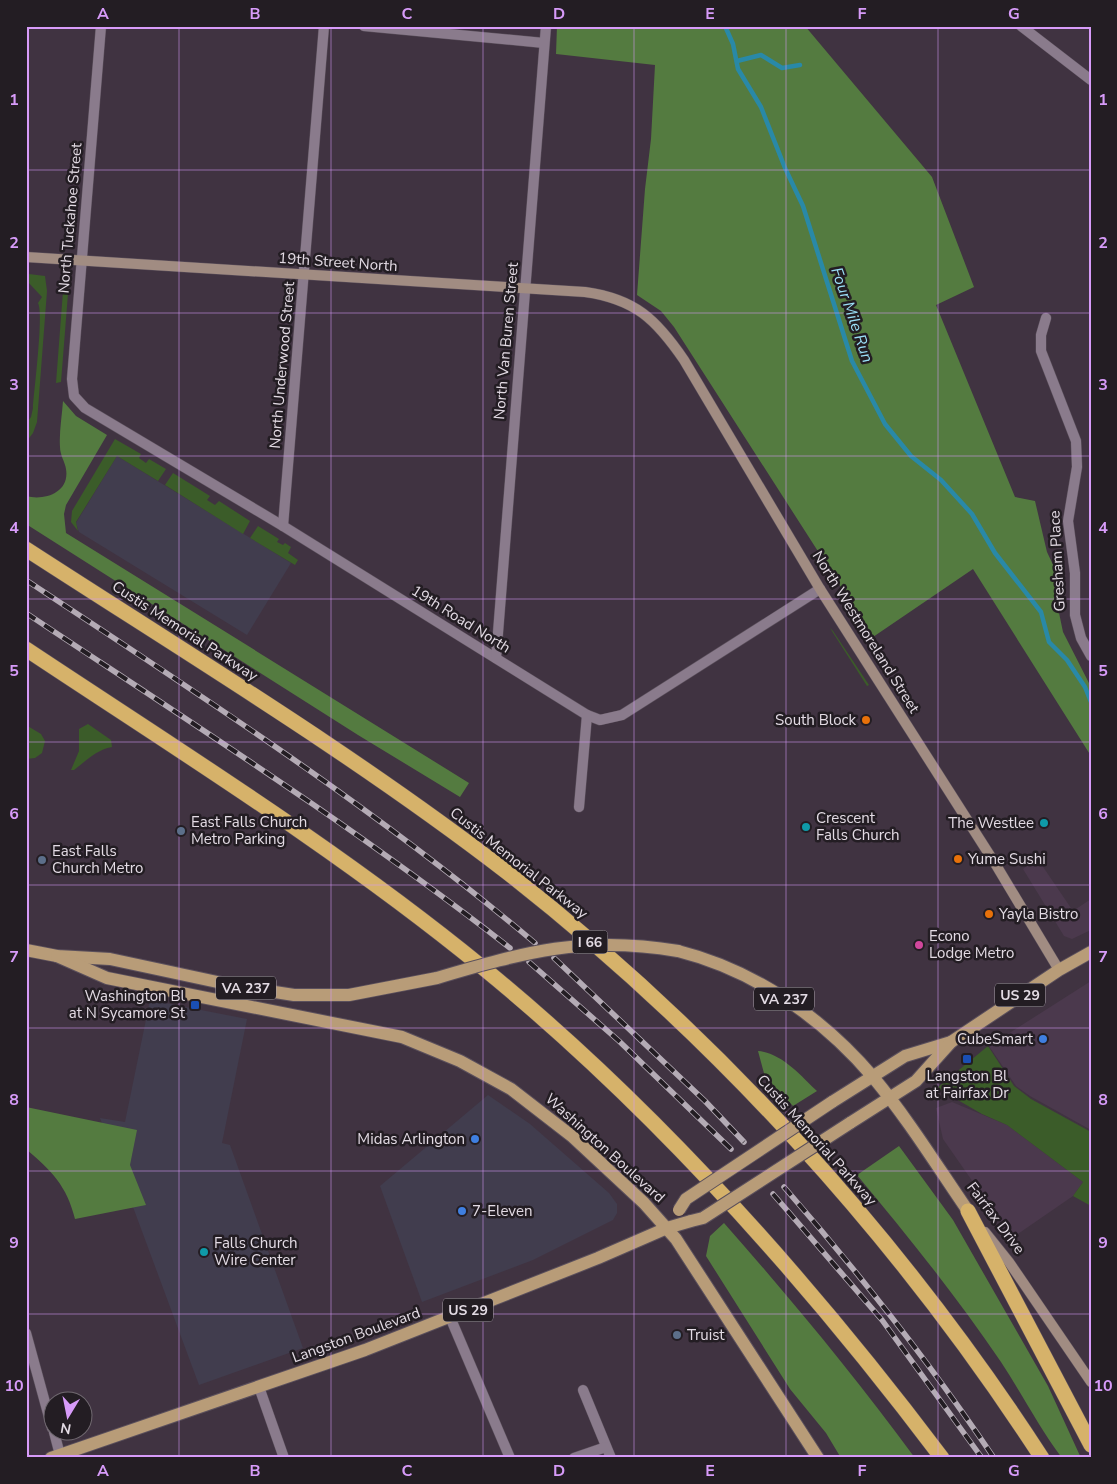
<svg xmlns="http://www.w3.org/2000/svg" width="1117" height="1484" viewBox="0 0 1117 1484" font-family="'Nunito Sans',sans-serif">
<rect width="100%" height="100%" fill="#403341"/>
<g fill="#4b394d">
<polygon points="1037,858 1073,911 1091,899 1091,930 1072,939 1064,936 1023,869"/>
<polygon points="1091,981 1091,1130 1030,1096 1016,1086 989,1046"/>
<polygon points="952,1102 1007,1125 1083,1182 1073,1196 1012,1238 943,1139 936,1108"/>
</g>
<g fill="#413d4e">
<polygon points="117,456 291,563 247,635 79,532 76,523"/>
<polygon points="150,1000 247,1019 222,1143 230,1145 303,1348 199,1385 100,1118 125,1122"/>
<polygon points="488,1095 530,1124 609,1193 617,1204 617,1213 613,1220 533,1260 422,1302 380,1186"/>
</g>
<g fill="#3b5c29">
<path d="M29 274 45 276 47 291 37 422 33 433 26 442V424L31 417 33 408C34 391 44 313 38 303L42 297 27 281 26 275Z"/>
<polygon points="61,274 69,281 61,382 56,383 63,291 61,290"/>
<polygon points="115,439 141,454 139,458 146,463 149,459 166,469 158,481 117,456 76,522 78,531 71,522 72,511"/>
<polygon points="173,473 210,496 207,500 215,505 219,501 250,521 243,534 165,485"/>
<polygon points="258,526 279,539 277,542 283,545 285,543 291,547 288,553 298,560 295,565 250,538"/>
<polygon points="830,628 833,631 869,685 867,686"/>
<path d="M88 724 111 740 112 747C96 750 86 761 74 770H71L79 751V729Z"/>
<polygon points="26,725 41,734 45,741 42,753 35,758 26,759"/>
<polygon points="988,1046 1014,1086 1031,1099 1091,1132 1091,1206 1073,1196 1083,1182 1007,1125 982,1114 937,1088"/>
</g>
<g fill="#547b40">
<polygon points="557,26 805,26 932,177 974,287 936,305 1015,497 1035,501 1047,552 1055,569 1058,608 1063,632 1091,687 1091,756 973,569 873,637 674,327 661,311 637,295 645,189 651,139 655,65 556,54"/>
<path d="M63 401 76 416 107 435 66 505 64 514 66 533 469 783 460 797 358 735 26 524V496C44 501 70 493 66 469 65 462 60 455 60 447 59 432 62 416 63 401Z"/>
<path d="M758 1051C782 1053 801 1076 817 1091L793 1106 765 1077Z"/>
<path d="M26 1107 137 1130 130 1165 146 1205 75 1219C67 1186 51 1170 26 1149Z"/>
<path d="M899 1146 953 1220 1048 1386 1081 1458H1062C1039 1427 1022 1394 1001 1362 957 1297 907 1235 857 1175Z"/>
<path d="M724 1223C791 1299 855 1376 915 1458H841L826 1433 790 1389 706 1256 710 1236Z"/>
</g>
<g fill="none" stroke-linecap="round" stroke-linejoin="round">
<g stroke="#2989a7" stroke-width="4.5">
<polyline points="725,26 733,44 738,69 761,107 785,168 803,206 852,361 885,424 911,456 941,480 972,514 995,553 1041,612 1049,642 1067,660 1085,687 1091,702"/>
<polyline points="737,61 761,55 782,68 800,65"/>
</g>
<g stroke="#5b505c" stroke-width="11">
<g id="street">
<polyline points="101,26 72,379 74,396 85,408 283,526 587,715 600,720 622,715 820,589"/>
<polyline points="364,26 544,43"/>
<polyline points="1021,26 1091,80"/>
<polyline points="1046,318 1041,335 1041,351 1076,441 1077,467 1068,521 1075,573 1075,615 1081,638 1091,656"/>
<polyline points="283,526 324,26"/>
<polyline points="496,658 546,26"/>
<polyline points="579,807 587,715"/>
<polyline points="450,1317 510,1458"/>
<polyline points="26,1333 52,1428"/>
<polyline points="259,1387 284,1458"/>
<polyline points="583,1390 611,1458"/>
<polyline points="54,1432 60,1455"/>
<polyline points="574,1458 606,1447"/>
</g>
</g>
<g stroke="#5b505c" stroke-width="11">
<g id="secondary">
<path d="M26 257 585 292C635 299 656 319 684 360L820 589 996 865 1059 970"/>
<polyline points="985,1232 1009,1262 1091,1382"/>
</g>
</g>
<g stroke="#5b505c" stroke-width="14">
<g id="primary">
<polyline points="26,950 57,956 110,959 236,986 294,995 349,995 437,978"/>
<path d="M678 951C754 970 822 1017 873 1077 908 1119 937 1166 968 1211"/>
<polyline points="57,956 107,978 402,1037 460,1061 511,1089 573,1137 644,1203 676,1239 818,1458"/>
<polyline points="832,1102 905,1056 951,1042 1059,970 1091,952"/>
<polyline points="850,1123 916,1081 951,1042"/>
<polyline points="51,1458 365,1350 598,1258 667,1228 691,1221"/>
</g>
</g>
<g stroke="#5b505c" stroke-width="16">
<g id="highway">
<path d="M26 549C188 654 355 755 508 873 716 1036 898 1236 1042 1458"/>
<path d="M26 649C181 752 339 850 482 967 656 1109 807 1279 942 1458"/>
<polyline points="968,1211 1091,1445"/>
</g>
</g>
<use href="#street" stroke="#8a7b8c" stroke-width="10"/>
<use href="#secondary" stroke="#a18c82" stroke-width="10"/>
<use href="#primary" stroke="#b89c78" stroke-width="12"/>
<use href="#highway" stroke="#d6b26a" stroke-width="15"/>
<g stroke="#b4abb5" stroke-width="5.5">
<g id="rail">
<path d="M26 580C200 695 375 808 535 943"/>
<path d="M26 613C190 722 355 827 510 948"/>
<polyline points="554,958 705,1101 744,1142"/>
<polyline points="529,962 619,1041 731,1149"/>
<path d="M784 1187C859 1273 930 1363 994 1458"/>
<polyline points="773,1194 882,1320 982,1458"/>
</g>
</g>
<use href="#rail" stroke="#231d23" stroke-width="4" stroke-dasharray="11" stroke-linecap="butt"/>
<g stroke="#5b505c" stroke-width="14" stroke-linecap="butt">
<g id="primary-bridge">
<path d="M437 978C525 952 584 935 678 951"/>
<polyline points="679,1210 686,1199 832,1102"/>
<polyline points="691,1221 703,1218 850,1123"/>
</g>
</g>
<use href="#primary-bridge" stroke="#b89c78" stroke-width="12"/>
</g>
<path fill="none" stroke="#d79bf9" stroke-width="1" stroke-opacity="0.55" d="M179 26V1458M331 26V1458M483 26V1458M634 26V1458M786 26V1458M938 26V1458M26 170H1091M26 313H1091M26 456H1091M26 599H1091M26 742H1091M26 885H1091M26 1028H1091M26 1171H1091M26 1314H1091"/>
<g fill="#e8710a" stroke="#231d23" stroke-width="2">
<circle cx="866" cy="720" r="5"/>
<circle cx="958" cy="859" r="5"/>
<circle cx="989" cy="914" r="5"/>
</g>
<g fill="#0f9aa8" stroke="#231d23" stroke-width="2">
<circle cx="1044" cy="823" r="5"/>
<circle cx="806" cy="827" r="5"/>
<circle cx="204" cy="1252" r="5"/>
</g>
<g fill="#5c6f8a" stroke="#231d23" stroke-width="2">
<circle cx="181" cy="831" r="5"/>
<circle cx="42" cy="860" r="5"/>
<circle cx="677" cy="1335" r="5"/>
</g>
<circle fill="#d1479c" stroke="#231d23" stroke-width="2" cx="919" cy="945" r="5"/>
<g fill="#1a4fb4" stroke="#231d23" stroke-width="2">
<rect x="190" y="1000" width="10" height="10" rx="2.5"/>
<rect x="962" y="1054" width="10" height="10" rx="2.5"/>
</g>
<g fill="#3f7fe0" stroke="#231d23" stroke-width="2">
<circle cx="1043" cy="1039" r="5"/>
<circle cx="475" cy="1139" r="5"/>
<circle cx="462" cy="1211" r="5"/>
</g>
<g text-anchor="middle" dominant-baseline="central" stroke-width="5" stroke-linejoin="round" paint-order="stroke">
<g fill="#231d23" stroke="#a9a2aa" stroke-width="1">
<rect x="572.5" y="930.5" width="35" height="23" rx="4"/>
<rect x="216" y="976.5" width="60" height="23" rx="4"/>
<rect x="995" y="983.5" width="50" height="23" rx="4"/>
<rect x="754" y="987.5" width="60" height="23" rx="4"/>
<rect x="443" y="1298.5" width="50" height="23" rx="4"/>
</g>
<g font-size="14" font-weight="bold" fill="#e3dbe4">
<text x="590" y="942">I 66</text>
<text x="246" y="988">VA 237</text>
<text x="1020" y="995">US 29</text>
<text x="784" y="999">VA 237</text>
<text x="468" y="1310">US 29</text>
</g>
<g font-size="15" fill="#e3dbe4" stroke="#231d23">
<text transform="translate(70 218) rotate(-85)">North Tuckahoe Street</text>
<text transform="translate(338 262) rotate(4)">19th Street North</text>
<text transform="translate(506 341) rotate(-85)">North Van Buren Street</text>
<text transform="translate(282 365) rotate(-85)">North Underwood Street</text>
<text transform="translate(1057 561) rotate(-93)">Gresham Place</text>
<text transform="translate(461 619) rotate(32)">19th Road North</text>
<text transform="translate(185 631) rotate(33)">Custis Memorial Parkway</text>
<text transform="translate(866 632) rotate(58)">North Westmoreland Street</text>
<text transform="translate(519 863) rotate(38)">Custis Memorial Parkway</text>
<text transform="translate(817 1140) rotate(48)">Custis Memorial Parkway</text>
<text transform="translate(605 1148) rotate(42)">Washington Boulevard</text>
<text transform="translate(996 1218) rotate(53)">Fairfax Drive</text>
<text transform="translate(356 1335) rotate(-20)">Langston Boulevard</text>
</g>
<g font-size="15" fill="#e3dbe4" stroke="#231d23" text-anchor="start">
<text x="856" y="720" text-anchor="end">South Block</text>
<text x="816" y="818">Crescent<tspan x="816" dy="17">Falls Church</tspan></text>
<text x="191" y="822">East Falls Church<tspan x="191" dy="17">Metro Parking</tspan></text>
<text x="1034" y="823" text-anchor="end">The Westlee</text>
<text x="52" y="851">East Falls<tspan x="52" dy="17">Church Metro</tspan></text>
<text x="968" y="859">Yume Sushi</text>
<text x="999" y="914">Yayla Bistro</text>
<text x="929" y="936">Econo<tspan x="929" dy="17">Lodge Metro</tspan></text>
<text x="185" y="996" text-anchor="end">Washington Bl<tspan x="185" dy="17">at N Sycamore St</tspan></text>
<text x="1033" y="1039" text-anchor="end">CubeSmart</text>
<text x="967" y="1076" text-anchor="middle">Langston Bl<tspan x="967" dy="17">at Fairfax Dr</tspan></text>
<text x="465" y="1139" text-anchor="end">Midas Arlington</text>
<text x="472" y="1211">7-Eleven</text>
<text x="214" y="1243">Falls Church<tspan x="214" dy="17">Wire Center</tspan></text>
<text x="687" y="1335">Truist</text>
</g>
<g font-size="16" font-style="italic" fill="#9adef6" stroke="#231d23">
<text transform="translate(852 315) rotate(71)">Four Mile Run</text>
</g>
</g>
<rect width="1117" height="1484" fill="none" stroke="#231d23" stroke-width="55"/>
<g transform="translate(68 1416) rotate(190)"><circle r="24" fill="#231d23" stroke="#706970"/>
<path d="M0-4L9 19L0 12L-9 19Z" fill="#d79bf9"/>
<text y="-8" font-size="14" font-weight="bold" text-anchor="middle" fill="#e3dbe4">N</text>
</g>
<rect x="28" y="28" width="1062" height="1428" fill="none" stroke="#d79bf9" stroke-width="2"/>
<g font-size="16" text-anchor="middle" font-weight="bold" fill="#d79bf9">
<text x="103" y="19">A</text>
<text x="255" y="19">B</text>
<text x="407" y="19">C</text>
<text x="559" y="19">D</text>
<text x="710" y="19">E</text>
<text x="862" y="19">F</text>
<text x="1014" y="19">G</text>
<text x="14" y="105">1</text>
<text x="1103" y="105">1</text>
<text x="14" y="248">2</text>
<text x="1103" y="248">2</text>
<text x="14" y="390">3</text>
<text x="1103" y="390">3</text>
<text x="14" y="533">4</text>
<text x="1103" y="533">4</text>
<text x="14" y="676">5</text>
<text x="1103" y="676">5</text>
<text x="14" y="819">6</text>
<text x="1103" y="819">6</text>
<text x="14" y="962">7</text>
<text x="1103" y="962">7</text>
<text x="14" y="1105">8</text>
<text x="1103" y="1105">8</text>
<text x="14" y="1248">9</text>
<text x="1103" y="1248">9</text>
<text x="14" y="1391">10</text>
<text x="1103" y="1391">10</text>
<text x="103" y="1476">A</text>
<text x="255" y="1476">B</text>
<text x="407" y="1476">C</text>
<text x="559" y="1476">D</text>
<text x="710" y="1476">E</text>
<text x="862" y="1476">F</text>
<text x="1014" y="1476">G</text>
</g>
</svg>
